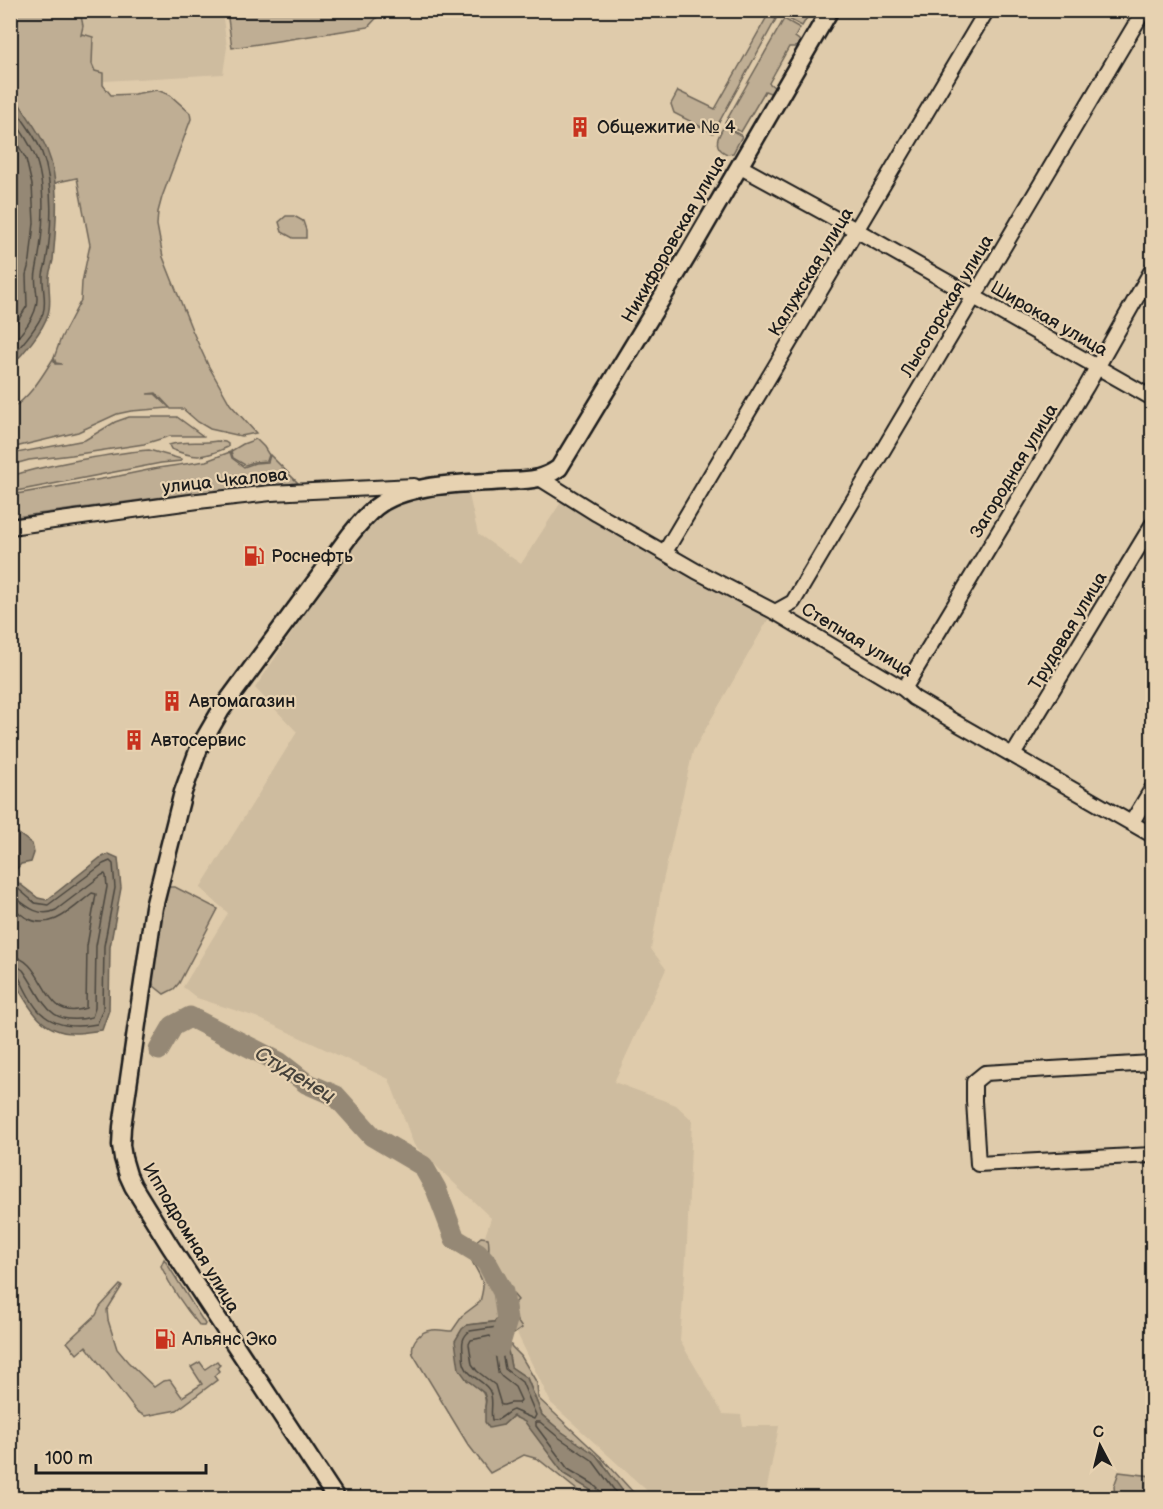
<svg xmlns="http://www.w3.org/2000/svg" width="1163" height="1509" viewBox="0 0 1163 1509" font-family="'Balsamiq Sans',sans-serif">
<rect width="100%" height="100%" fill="#dfcbab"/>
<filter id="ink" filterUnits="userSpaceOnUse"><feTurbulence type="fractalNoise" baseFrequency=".0167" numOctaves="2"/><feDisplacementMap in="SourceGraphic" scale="12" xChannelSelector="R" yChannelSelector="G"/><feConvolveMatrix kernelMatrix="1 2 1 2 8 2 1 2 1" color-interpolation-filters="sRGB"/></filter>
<g filter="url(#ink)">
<g fill="#cebc9f">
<polygon points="82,11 222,11 227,47 223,74 87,82"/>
<polygon points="468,491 478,534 521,564 563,499 769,618 693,751 662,885 651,949 666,969 614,1082 676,1105 692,1120 687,1243 680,1341 723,1414 741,1415 743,1426 779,1426 765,1498 655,1498 551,1403 516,1331 477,1261 491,1218 414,1145 389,1079 256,1017 197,998 183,987 228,913 200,888 297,732 255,688 336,567 372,521 392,506 411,500"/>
</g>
<g fill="#bfae94" stroke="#6e6558" stroke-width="1.5">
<path d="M80 10 83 26 81 35 83 34 93 37 92 64 95 71 103 73V85L111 95 134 94 157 90 170 95 190 113 191 119 162 197 158 212 157 225 163 257 192 330 208 365 230 404 256 433 241 436 210 429 198 422 183 409H171L156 393 147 394H155L170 408 131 411 117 414 78 432 11 448V409C30 397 41 378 53 359L55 364H62L56 363 54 358 61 338 81 300 82 282 90 245 77 178 58 182 52 185 10 111 11 90 13 89 10 85 11 11Z"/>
<polygon points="227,11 227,10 383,11 368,27 232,48"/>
<polygon points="789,11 789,10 811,11 802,26 785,17"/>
<polygon points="768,15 776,19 713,133 674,113 671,104 678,91 715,109"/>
<polygon points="784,19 800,28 795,37 799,40 800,44 798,47 789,47 769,83 774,87 774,91 770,93 765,91 741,132 725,123"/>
<path d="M724 126 742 136 733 153C727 154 728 155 722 151 713 144 719 135 724 126Z"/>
<polygon points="286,216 294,216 303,221 306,230 306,238 293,238 282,232 279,222"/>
<polygon points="129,417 177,417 203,436 170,436 144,444 72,455 29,460 11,465 11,454 85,440 115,422"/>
<polygon points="256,439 264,447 269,455 267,461 254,462 245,465 233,458 231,451 243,444"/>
<path d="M217 441 225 442 228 444V447C204 458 195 459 171 449L169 445C184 440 201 444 217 441Z"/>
<path d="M149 450 181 459V461L161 463 11 492V476C35 468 54 465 79 460 102 456 125 452 149 450Z"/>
<polygon points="230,452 232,458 244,467 255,463 268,462 270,455 298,483 178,495 16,517 11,514 11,495 119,476 158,468 206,461"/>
<polygon points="168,887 175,887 218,909 179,983 174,989 164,994 154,986 151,979 157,943"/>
<path d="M481 1237 488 1238C490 1245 488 1251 489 1258 493 1274 508 1287 518 1300L509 1309 522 1328 507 1339 512 1347 521 1356 537 1383 538 1398 601 1457 632 1491 642 1498H628L615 1483 602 1461 562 1432 542 1415 527 1378 511 1367 506 1340 507 1320 467 1325V1380C478 1388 488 1392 485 1407L503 1425 513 1416 525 1421 564 1474 589 1489 599 1498H587L538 1459 524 1455 490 1473 467 1443 413 1354C410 1342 420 1331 432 1330 439 1329 446 1331 452 1331L463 1315 480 1302C481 1297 483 1291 483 1286 481 1267 456 1255 481 1237Z"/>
<path d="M164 1259 205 1324 204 1326H200C184 1307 171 1288 161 1266Z"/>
<polygon points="120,1285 122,1286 107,1310 108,1320 117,1349 128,1362 154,1387 163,1381 170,1380 182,1397 202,1384 191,1367 200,1362 205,1369 217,1361 220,1365 217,1368 219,1371 214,1376 217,1380 177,1410 145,1416 136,1411 86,1346 77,1354 67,1342 96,1315 100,1307"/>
<polygon points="1119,1472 1152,1476 1152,1498 1115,1498 1114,1486"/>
</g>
<g fill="#958874" stroke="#655d51" stroke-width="1.5">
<path d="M10 87C20 109 38 127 47 150 61 184 56 225 53 260 52 266 49 272 49 278 48 290 52 302 48 314 43 331 23 354 11 366Z"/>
<path d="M11 828 32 844 34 853 31 862 21 864 14 872 16 881 38 898 47 900 100 858 109 854 118 858 121 888 110 947 109 1010 102 1030C93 1031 83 1033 74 1033 40 1033 28 1005 13 979L11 978Z"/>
<polygon points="504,1316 507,1320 506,1340 511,1367 527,1378 542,1415 562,1432 596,1455 628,1498 599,1498 589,1489 564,1474 525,1422 513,1416 503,1425 489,1428 485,1422 485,1407 486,1400 484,1393 467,1380 459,1369 455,1341 462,1329 467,1325 494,1322 498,1317"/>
</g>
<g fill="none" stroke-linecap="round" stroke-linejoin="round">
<g stroke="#4c473f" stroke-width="1.5">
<path d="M10 102C21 118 35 134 42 153 54 184 52 230 46 263 45 267 43 272 43 276 42 289 47 301 43 313 37 328 21 346 10 358"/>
<path d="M10 115C19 127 28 140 34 154 48 187 43 238 36 272 34 281 37 290 37 299 37 317 21 334 10 346"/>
<polyline points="10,131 26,159 32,185 34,223 30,260 26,275 27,306 10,333"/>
<path d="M10 882 35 903 48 905 103 864 110 861 113 864 115 888 104 946 103 1009 97 1024C77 1028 56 1028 40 1012 31 1004 24 986 18 976L15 973H10"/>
<path d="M10 893C24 904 38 919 56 910L102 875 105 874 106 876 107 887 96 946 95 1008 92 1017C46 1028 44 999 23 970L17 966 10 965"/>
<path d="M10 905C15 909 20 914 25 917 51 933 73 908 92 893L96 894 87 946 86 1008C40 1024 47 958 10 956"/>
<path d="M497 1327 500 1330V1341L505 1369 522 1382 536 1415 534 1419 513 1410C505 1412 502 1421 492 1420 490 1411 494 1401 490 1392 486 1381 469 1378 465 1366 463 1362 463 1356 463 1352 462 1343 462 1337 470 1331Z"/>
<polygon points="490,1336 493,1339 498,1372 502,1377 515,1387 521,1400 519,1403 511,1403 504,1405 501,1405 495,1385 477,1371 472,1364 469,1344 471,1340"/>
<polyline points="603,1498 602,1493 593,1484 568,1469 536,1426 536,1422 540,1422 558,1437 592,1460 620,1498"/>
</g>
<polyline stroke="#958874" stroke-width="21" points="159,1050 173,1026 190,1017 279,1062 306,1083 336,1096 372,1136 423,1166 436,1189 455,1239 478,1253 487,1263 503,1292 507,1320 499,1347"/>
<g stroke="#1c1c1c" stroke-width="18">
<g id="minor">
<polyline points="739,166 856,230 1152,398"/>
<polyline points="541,479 597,514 696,571 775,612 904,689 914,698 960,725 1152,835"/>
<polyline points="10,527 198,501 271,493 414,486"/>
<polyline points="665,552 987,10"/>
<polyline points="775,612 793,602 1144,10"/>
<polyline points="904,689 1086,387 1152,270"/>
<polyline points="1013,755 1152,525"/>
<polyline points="1132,822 1152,789"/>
<polyline points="1152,1063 985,1073 974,1082 974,1101 978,1164 1152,1155"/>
</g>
</g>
<g stroke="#1c1c1c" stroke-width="21">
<path id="major" d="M336 1498 170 1246 133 1186 128 1175 123 1158 121 1145 122 1127 154 907 183 792 199 748 221 710 350 535C358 525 366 515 376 507 408 482 466 484 506 481 527 480 541 481 559 468L688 255 830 10"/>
</g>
<use href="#minor" stroke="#e7d2b1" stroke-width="14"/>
<use href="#major" stroke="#e7d2b1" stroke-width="16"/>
</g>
</g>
<defs>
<g id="building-bare" transform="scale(1.62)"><path d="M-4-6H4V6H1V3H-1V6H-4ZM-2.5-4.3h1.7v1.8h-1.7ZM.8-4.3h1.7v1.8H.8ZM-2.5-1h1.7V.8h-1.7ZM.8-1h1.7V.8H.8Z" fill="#c8321e" stroke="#e7d2b1" stroke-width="2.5" paint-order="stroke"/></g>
<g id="fuel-bare" transform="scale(1.62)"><path d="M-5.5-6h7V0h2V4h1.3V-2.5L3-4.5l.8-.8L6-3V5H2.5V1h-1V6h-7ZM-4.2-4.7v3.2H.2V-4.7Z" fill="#c8321e" stroke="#e7d2b1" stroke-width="2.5" paint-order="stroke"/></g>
</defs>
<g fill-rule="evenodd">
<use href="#building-bare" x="580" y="127"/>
<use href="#fuel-bare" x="254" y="556"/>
<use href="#building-bare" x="172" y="701"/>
<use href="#building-bare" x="134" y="740"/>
<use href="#fuel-bare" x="165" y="1339"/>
</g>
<g text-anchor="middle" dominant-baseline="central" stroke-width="4.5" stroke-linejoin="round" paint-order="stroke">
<g font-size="18" fill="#1c1c1c" stroke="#e7d2b1" text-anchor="start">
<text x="597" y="127">Общежитие № 4</text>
<text x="271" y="556">Роснефть</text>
<text x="189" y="701">Автомагазин</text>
<text x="151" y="740">Автосервис</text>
<text x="182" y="1339">Альянс Эко</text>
</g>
<g font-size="18" fill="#1c1c1c" stroke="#e7d2b1">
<text transform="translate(674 239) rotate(-60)">Никифоровская улица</text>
<text transform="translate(811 272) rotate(-59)">Калужская улица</text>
<text transform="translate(947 306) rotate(-59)">Лысогорская улица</text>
<text transform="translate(1049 319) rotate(30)">Широкая улица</text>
<text transform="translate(1014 471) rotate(-59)">Загородная улица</text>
<text transform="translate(225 481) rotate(-6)">улица Чкалова</text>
<text transform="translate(1068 631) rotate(-59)">Трудовая улица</text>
<text transform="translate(857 640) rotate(31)">Степная улица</text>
<text transform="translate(191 1238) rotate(59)">Ипподромная улица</text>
</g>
<g font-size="20" font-style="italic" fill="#46423b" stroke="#e7d2b1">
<text transform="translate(295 1075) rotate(31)">Студенец</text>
</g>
</g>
<rect width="1163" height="1509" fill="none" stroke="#e7d2b1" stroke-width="36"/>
<rect x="18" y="18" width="1127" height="1473" fill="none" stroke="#1c1c1c" stroke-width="2" filter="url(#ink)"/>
<g transform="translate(1100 1446) rotate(353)" stroke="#e7d2b1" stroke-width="4.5" paint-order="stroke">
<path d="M0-4.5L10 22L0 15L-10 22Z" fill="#1c1c1c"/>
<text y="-9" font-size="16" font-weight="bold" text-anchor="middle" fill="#1c1c1c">С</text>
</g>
<path d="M36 1464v9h170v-9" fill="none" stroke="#1c1c1c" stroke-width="3"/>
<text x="45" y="1464" font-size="18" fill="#1c1c1c" stroke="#e7d2b1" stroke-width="4.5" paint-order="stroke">100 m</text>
</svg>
